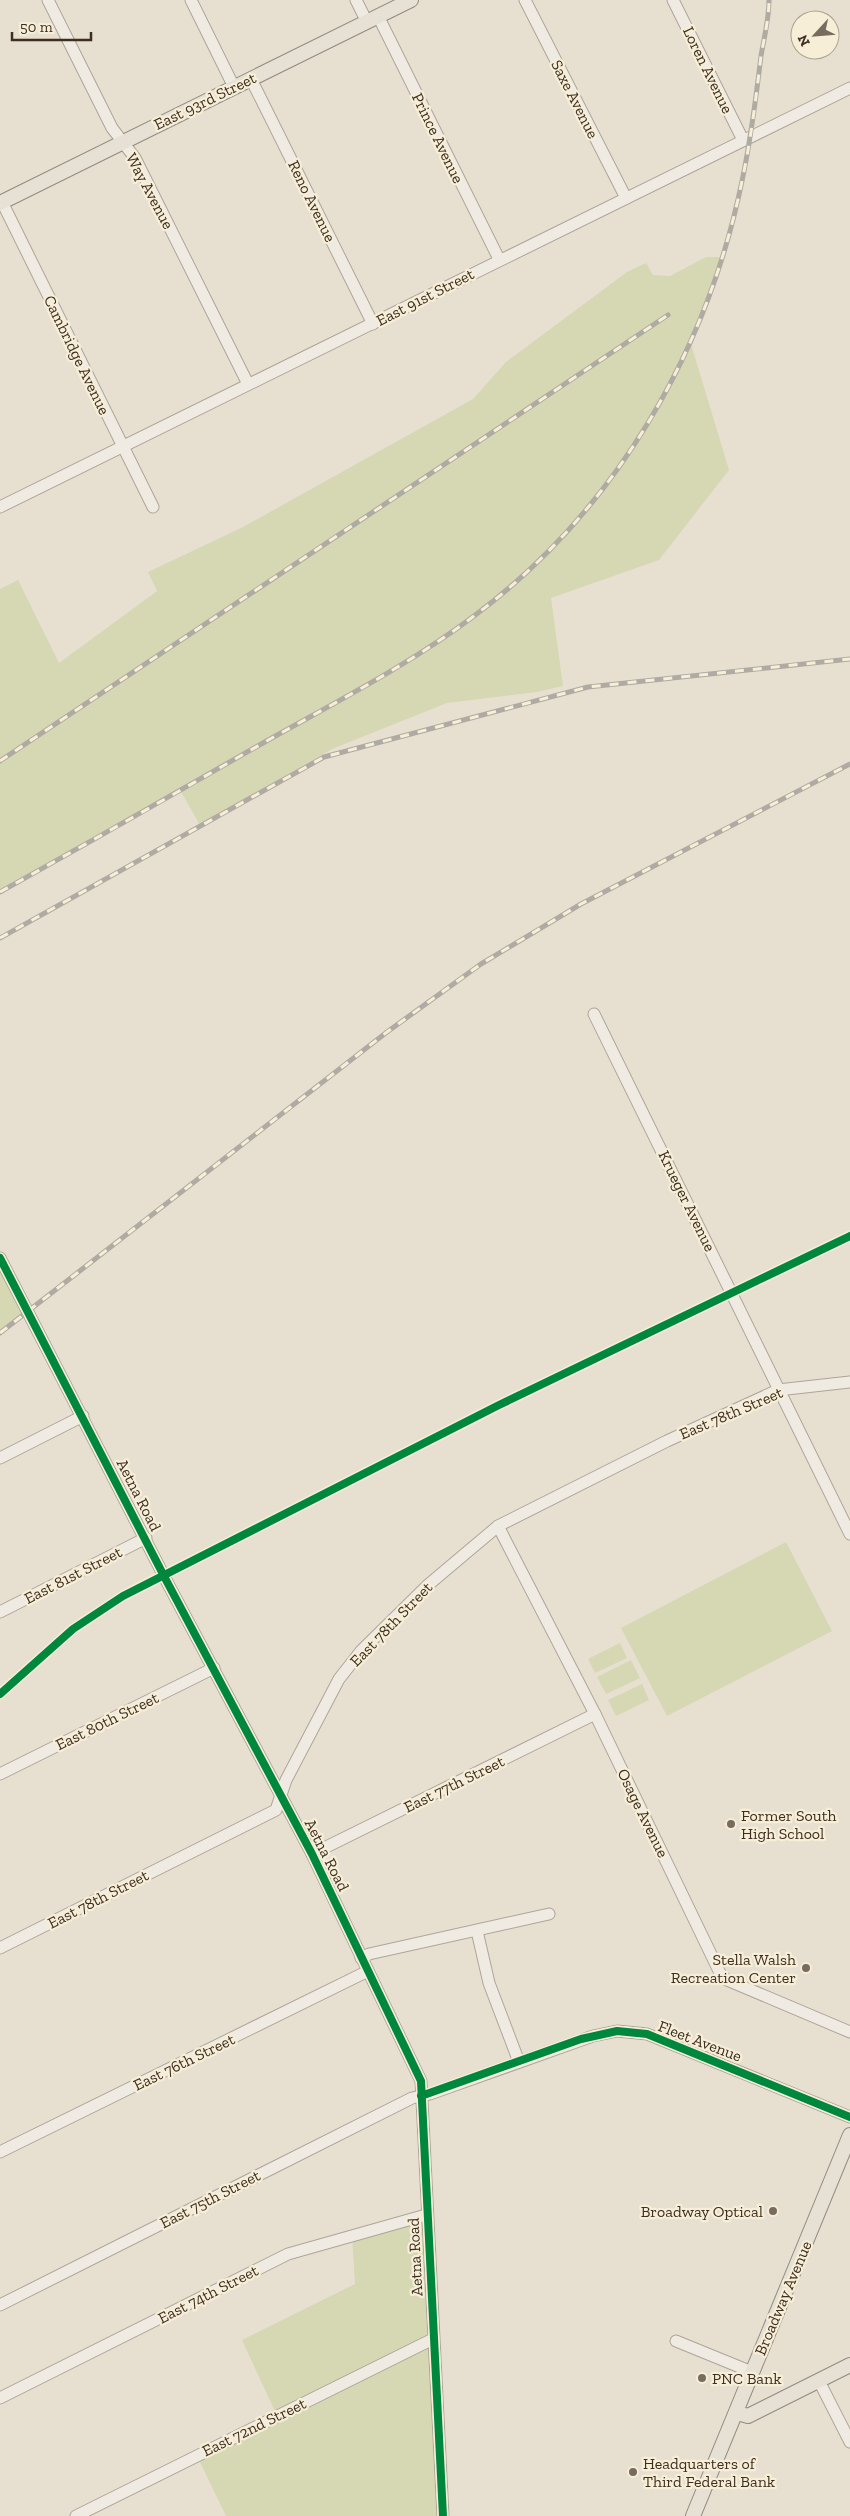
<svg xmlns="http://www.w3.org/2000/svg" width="850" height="2516" viewBox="0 0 850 2516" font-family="'Zilla Slab',serif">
<rect width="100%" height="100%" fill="#e7e0d1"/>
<g fill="#d6d7b3">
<polygon points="706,257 724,257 691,344 729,470 659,560 551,598 563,686 537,692 447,703 332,749 200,825 180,790 0,892 0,589 18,580 59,663 157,591 148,572 243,527 473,399 506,362 627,272 646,263 653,275 670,276"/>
<polygon points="0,1258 28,1311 0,1333"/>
<polygon points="786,1542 832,1631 667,1716 621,1628"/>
<polygon points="620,1643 627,1658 595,1673 588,1659"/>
<polygon points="631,1660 640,1678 606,1694 597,1677"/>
<polygon points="642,1684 649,1700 616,1716 608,1700"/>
<polygon points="426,2215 443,2516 226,2516 197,2456 277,2416 242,2340 355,2284 352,2236"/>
</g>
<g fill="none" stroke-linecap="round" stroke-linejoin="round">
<g stroke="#ada599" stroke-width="13">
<g id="minor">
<polyline points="48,0 112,128 135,158 248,384"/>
<polyline points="191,0 234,87"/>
<polyline points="356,0 367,22"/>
<polyline points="525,0 626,198"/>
<polyline points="673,0 743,140"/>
<polyline points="378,16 499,259"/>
<polyline points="251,79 373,324"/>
<polyline points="2,202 153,507"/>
<polyline points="0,507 850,88"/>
<polyline points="594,1014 850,1534"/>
<polyline points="0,1258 166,1580 312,1854 421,2081 443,2516"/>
<polyline points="0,1458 83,1416"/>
<polyline points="498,1526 595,1714 721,1975 727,1980 850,2032"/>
<polyline points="0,1612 146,1538"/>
<polyline points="0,1774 214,1668"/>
<polyline points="312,1854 595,1714"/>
<polyline points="477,1931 489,1983 519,2062"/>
<polyline points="0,1948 276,1810 286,1780 339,1679 361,1651 428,1585 498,1526 667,1441 778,1390 850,1382"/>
<polyline points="361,1958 369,1954 549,1914"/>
<polyline points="0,2152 368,1971"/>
<polyline points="0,2305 412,2098 430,2094 593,2036 617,2031 647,2034 850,2117"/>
<polyline points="676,2341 752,2372"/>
<polyline points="819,2381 850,2442"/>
<polyline points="0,2398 288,2254 426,2215"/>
<polyline points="76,2516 433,2339"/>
</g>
</g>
<g stroke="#928b80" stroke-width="16">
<g id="major">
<polyline points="0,203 411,0"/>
<polyline points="737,2413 748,2416 850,2365"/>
<polyline points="693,2516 850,2135"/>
</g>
</g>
<use href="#minor" stroke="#efebe3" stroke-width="11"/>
<use href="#major" stroke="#e6e1d4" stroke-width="14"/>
<g stroke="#afaaa2" stroke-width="5">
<g id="rail">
<polyline points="0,761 668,315"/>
<path d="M0 892C88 843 176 793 263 743 334 703 409 665 474 616 615 511 707 352 742 181 751 139 756 98 761 56 764 38 769 19 769 0"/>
<polyline points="0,938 324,757 588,687 850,659"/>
<polyline points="0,1333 387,1032 481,964 581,904 850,764"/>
</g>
</g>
<use href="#rail" stroke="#f7eed8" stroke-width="3" stroke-dasharray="9" stroke-linecap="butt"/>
<g stroke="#f7eed8" stroke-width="11">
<g id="cycleway">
<polyline points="0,1258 166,1580 312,1854 421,2081 443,2516"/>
<polyline points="0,1694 73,1629 123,1596 499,1405 850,1236"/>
<polyline points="421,2096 581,2039 617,2031 647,2034 850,2117"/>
</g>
</g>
<use href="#cycleway" stroke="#00873e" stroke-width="8"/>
</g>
<g fill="#786c5e" stroke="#f7eed8" stroke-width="2">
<circle cx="731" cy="1824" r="5"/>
<circle cx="806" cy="1968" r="5"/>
<circle cx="773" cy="2211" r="5"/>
<circle cx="702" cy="2378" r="5"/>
<circle cx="633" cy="2472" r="5"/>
</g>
<g text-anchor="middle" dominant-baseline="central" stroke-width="4.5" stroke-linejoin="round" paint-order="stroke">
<g font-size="16" fill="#3d2e20" stroke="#f7eed8">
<text transform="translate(708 70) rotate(64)">Loren Avenue</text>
<text transform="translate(575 99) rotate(63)">Saxe Avenue</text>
<text transform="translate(205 101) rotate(-26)">East 93rd Street</text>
<text transform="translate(438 138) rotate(64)">Prince Avenue</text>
<text transform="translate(150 191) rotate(62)">Way Avenue</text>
<text transform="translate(312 201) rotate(64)">Reno Avenue</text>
<text transform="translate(425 297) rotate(-27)">East 91st Street</text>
<text transform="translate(77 355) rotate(64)">Cambridge Avenue</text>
<text transform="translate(687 1201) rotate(64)">Krueger Avenue</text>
<text transform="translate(731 1413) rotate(-23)">East 78th Street</text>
<text transform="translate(139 1495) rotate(63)">Aetna Road</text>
<text transform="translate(73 1575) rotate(-27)">East 81st Street</text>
<text transform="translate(391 1624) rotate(-46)">East 78th Street</text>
<text transform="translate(107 1721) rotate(-26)">East 80th Street</text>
<text transform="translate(454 1784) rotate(-26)">East 77th Street</text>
<text transform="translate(643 1813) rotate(64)">Osage Avenue</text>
<text transform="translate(327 1855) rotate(63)">Aetna Road</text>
<text transform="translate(98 1899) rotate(-27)">East 78th Street</text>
<text transform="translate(700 2041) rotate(21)">Fleet Avenue</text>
<text transform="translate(184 2062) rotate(-26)">East 76th Street</text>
<text transform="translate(210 2199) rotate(-27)">East 75th Street</text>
<text transform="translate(415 2257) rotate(-93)">Aetna Road</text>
<text transform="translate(208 2294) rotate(-27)">East 74th Street</text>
<text transform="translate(783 2298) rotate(-67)">Broadway Avenue</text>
<text transform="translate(254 2427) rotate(-26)">East 72nd Street</text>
</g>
<g font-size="16" fill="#3d2e20" stroke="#f7eed8" text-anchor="start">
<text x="741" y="1815">Former South<tspan x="741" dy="18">High School</tspan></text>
<text x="796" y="1959" text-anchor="end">Stella Walsh<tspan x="796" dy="18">Recreation Center</tspan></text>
<text x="763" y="2211" text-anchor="end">Broadway Optical</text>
<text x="712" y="2378">PNC Bank</text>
<text x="643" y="2463">Headquarters of<tspan x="643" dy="18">Third Federal Bank</tspan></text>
</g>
</g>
<g transform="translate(815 35) rotate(244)"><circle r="24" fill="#f7eed8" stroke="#ada18e"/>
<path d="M0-4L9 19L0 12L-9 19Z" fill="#786c5e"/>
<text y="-8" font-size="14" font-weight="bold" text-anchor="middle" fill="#3d2e20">N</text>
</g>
<path d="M12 32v8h79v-8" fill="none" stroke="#3d2e20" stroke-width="2.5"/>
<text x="20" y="32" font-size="15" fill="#3d2e20" stroke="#f7eed8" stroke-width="4" paint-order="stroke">50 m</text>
</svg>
